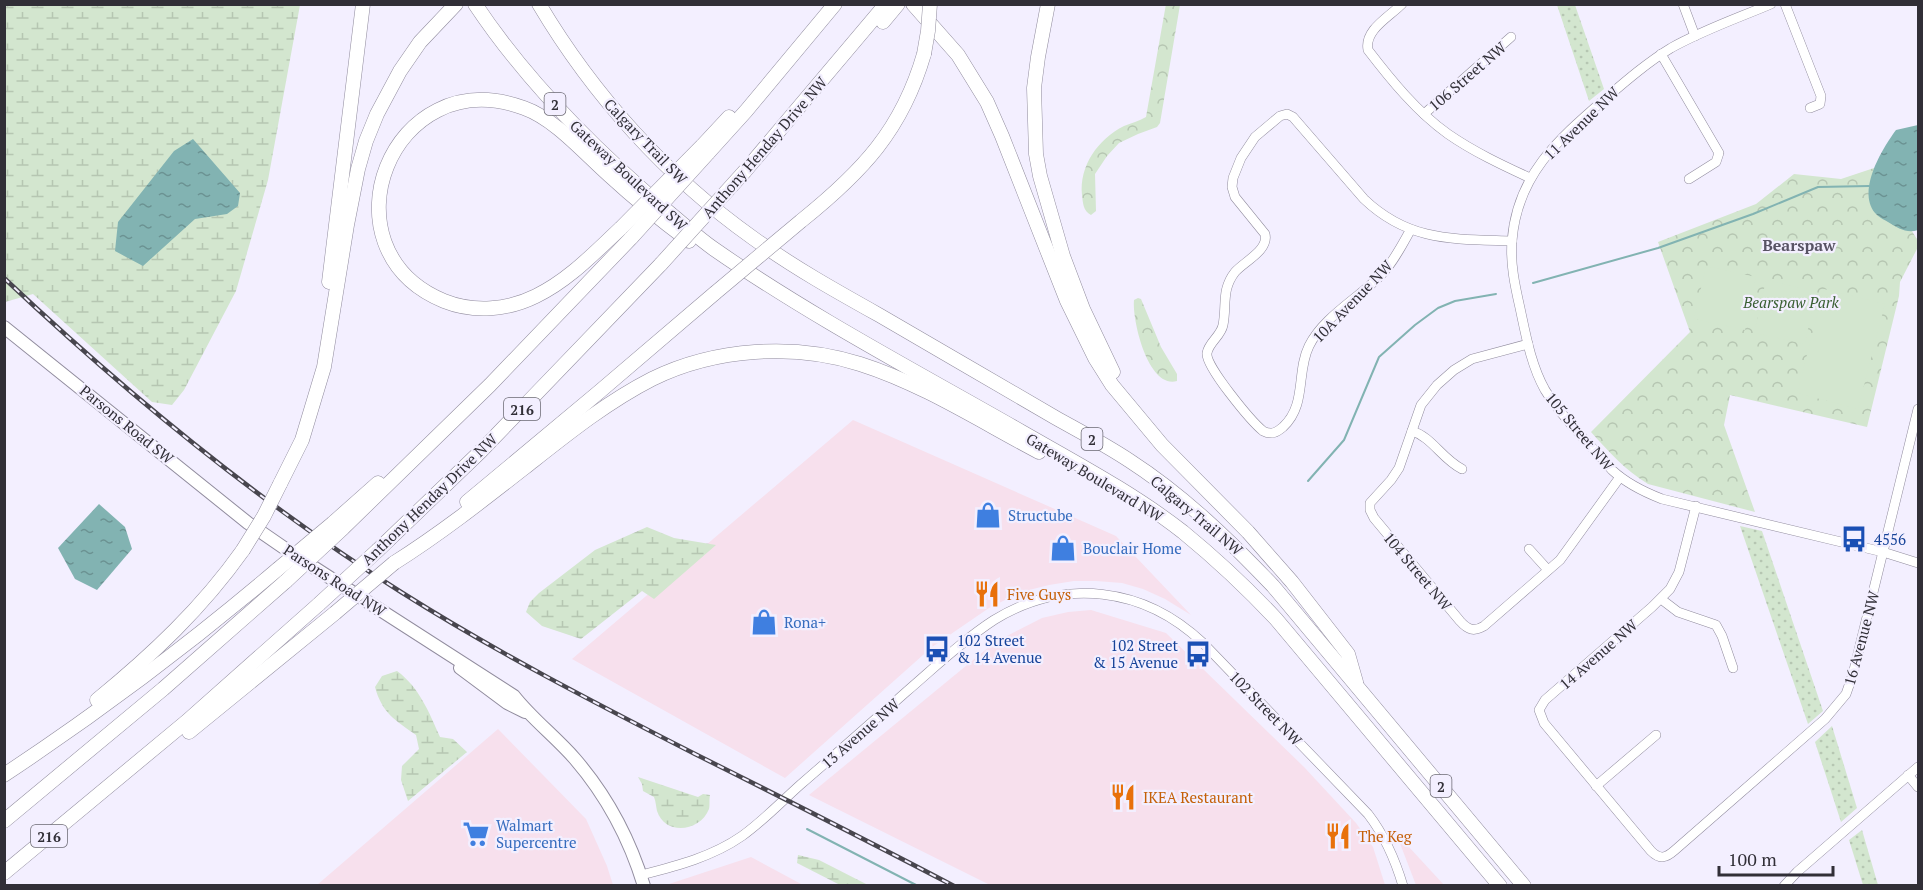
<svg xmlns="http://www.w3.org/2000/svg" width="1923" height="890" viewBox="0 0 1923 890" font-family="'PT Serif',serif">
<defs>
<pattern id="grass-dots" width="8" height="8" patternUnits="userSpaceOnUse" patternTransform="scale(1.5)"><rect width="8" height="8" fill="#d3e6cf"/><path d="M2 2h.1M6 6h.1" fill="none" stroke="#b6c6b2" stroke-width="1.8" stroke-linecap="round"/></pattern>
<pattern id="forest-crowns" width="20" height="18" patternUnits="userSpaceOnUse" patternTransform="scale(1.5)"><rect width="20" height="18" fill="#d3e6cf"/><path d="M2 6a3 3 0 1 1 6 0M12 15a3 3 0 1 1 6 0" fill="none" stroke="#b6c6b2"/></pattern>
<pattern id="wetland-marsh" width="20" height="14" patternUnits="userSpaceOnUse" patternTransform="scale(1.5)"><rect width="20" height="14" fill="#d3e6cf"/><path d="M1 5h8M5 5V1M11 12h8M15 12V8" fill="none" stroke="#b6c6b2"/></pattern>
<pattern id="water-ripples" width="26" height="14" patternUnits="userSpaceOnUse" patternTransform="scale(1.5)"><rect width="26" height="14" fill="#82b3b2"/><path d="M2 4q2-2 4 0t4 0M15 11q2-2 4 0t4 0" fill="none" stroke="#6b9292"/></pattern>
</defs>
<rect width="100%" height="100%" fill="#f3efff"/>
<g fill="#f7e0ed">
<polygon points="853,420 1116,536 1191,615 1165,599 1143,589 1122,583 1096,581 1074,581 1049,585 1021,592 989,608 932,647 785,778 572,659"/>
<polygon points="1091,610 1166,633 1304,767 1356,823 1373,847 1385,885 990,885 809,795 995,642 1042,618 1068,612"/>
<polygon points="498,729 586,819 607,866 613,885 317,885"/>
<polygon points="1396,833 1444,885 1416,885"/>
<polygon points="751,857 803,885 666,885"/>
</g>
<g fill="url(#grass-dots)">
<polygon points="1557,5 1575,5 1604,89 1589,101"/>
<polygon points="1740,526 1762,531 1823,711 1808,724"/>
<polygon points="1832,726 1857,808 1841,822 1815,742"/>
<polygon points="1862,830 1878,885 1863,885 1849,840"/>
</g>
<g fill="url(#forest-crowns)">
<path d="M1166 4 1180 5 1160 123 1157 127 1138 134 1119 143 1107 156 1095 174 1096 211 1091 215C1083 211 1083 203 1082 195 1079 166 1098 139 1124 126 1131 123 1139 121 1146 117Z"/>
<path d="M1874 168 1918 241V247L1900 282 1899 296 1867 427 1730 395 1724 425 1755 512 1648 484C1625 470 1609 452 1591 432L1690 332 1658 242 1756 204 1794 174 1841 179Z"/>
<path d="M1138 298 1141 299 1161 347 1177 374V381C1148 389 1132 320 1134 300Z"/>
</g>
<g fill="url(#wetland-marsh)">
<polygon points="5,5 300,5 268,180 236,291 184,390 172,405 152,402 33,294 5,302"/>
<polygon points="647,527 674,538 716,545 654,599 642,591 581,639 542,626 526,612 530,602 539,593 595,550"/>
<path d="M397 671C419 687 429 712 440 737L453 739 467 752 408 801 401 780 402 766 419 749 416 735C395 720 382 713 375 687L382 676Z"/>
<path d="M638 777 698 797 703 794 710 795C709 799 710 806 709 809 700 832 665 836 657 811 656 807 656 802 654 797L643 791 642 784Z"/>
<polygon points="798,855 819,860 868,885 840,885 797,863"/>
</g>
<g fill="#d3e6cf">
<polygon points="1706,266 1756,277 1745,330 1694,319"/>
<polygon points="1766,280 1816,291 1805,344 1754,333"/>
<polygon points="1824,289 1885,304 1858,409 1797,393"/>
</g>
<g fill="url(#water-ripples)">
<path d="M1918 125V230C1907 234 1898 228 1888 222 1885 220 1880 218 1877 215 1855 193 1882 149 1896 130Z"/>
<polygon points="193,139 240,193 238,206 227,214 195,219 143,266 115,251 118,222 174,151"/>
<polygon points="99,504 125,527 132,549 97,590 75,579 58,548"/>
</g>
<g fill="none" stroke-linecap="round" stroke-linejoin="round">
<g stroke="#82b3b2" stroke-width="2">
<polyline points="1533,283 1658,248 1753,214 1818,187 1869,186"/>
<polyline points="1308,481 1344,440 1379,357 1415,325 1438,308 1455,301 1496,294"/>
<polyline points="807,829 918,886"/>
</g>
<g stroke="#918c9e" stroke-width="10">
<g id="minor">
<path d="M1402 4C1389 17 1364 30 1368 50 1391 80 1417 112 1448 134 1474 152 1502 165 1530 178"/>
<polyline points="1683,4 1695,36"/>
<path d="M1771 4C1738 18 1703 30 1671 48 1648 62 1627 80 1606 98 1560 138 1517 174 1512 241 1510 263 1515 286 1520 308 1526 336 1531 365 1545 390 1563 419 1590 444 1612 470 1627 484 1644 492 1662 499L1883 552 1918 563"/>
<polyline points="1785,4 1821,96 1820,104 1810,108"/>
<polyline points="1661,54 1719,153 1716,162 1689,179"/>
<polyline points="1424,114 1511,37"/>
<path d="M1411 229C1402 245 1393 263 1381 275 1359 298 1323 317 1309 346 1296 372 1307 405 1283 427 1276 433 1271 435 1263 431 1251 421 1205 366 1207 353 1209 342 1221 336 1223 325 1227 305 1221 290 1235 272 1245 261 1269 250 1265 234L1235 197 1232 187 1233 178 1241 158 1255 137 1280 116 1287 114 1293 117 1364 199C1409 242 1454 239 1512 241"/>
<path d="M1528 344 1472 359 1454 370 1437 385 1421 405 1399 468 1391 480 1370 503V510L1374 518 1460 621C1468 630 1474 632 1484 626L1560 560 1620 477"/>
<path d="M1412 431C1432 437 1442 459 1462 469"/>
<path d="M1696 506 1679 572 1670 589 1652 607 1545 700 1539 710 1544 723 1651 851C1660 860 1666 858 1675 850L1825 719 1846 694 1853 674 1918 409"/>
<polyline points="1529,549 1548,570"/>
<polyline points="1661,599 1678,612 1716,625 1722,636 1733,668"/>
<polyline points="1908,775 1918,787"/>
<polyline points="1596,786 1656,735"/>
<path d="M641 875C676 866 712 857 742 836 763 821 781 802 800 785 836 754 871 723 906 692 934 668 963 640 994 620 1064 577 1144 587 1203 643L1368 814C1385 836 1395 859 1403 886"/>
<polyline points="1784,886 1797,872 1918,767"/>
</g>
</g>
<g stroke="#918c9e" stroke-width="14">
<g id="major">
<path d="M4 327 248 523 290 552 514 696C532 719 556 737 575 759 606 795 630 840 644 886"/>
<polyline points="460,668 507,703 525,712"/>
</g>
</g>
<g stroke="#918c9e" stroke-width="15">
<g id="highway">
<path d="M475 4C527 82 595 150 666 210 682 223 697 237 714 249 812 317 919 373 1022 432 1076 463 1133 493 1183 532 1216 559 1247 588 1276 619L1500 886"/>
<path d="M539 4C593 95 667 177 753 238 793 267 836 291 879 315 938 349 997 384 1056 418 1081 432 1106 445 1130 461 1184 496 1229 540 1273 586L1524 886"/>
<polyline points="913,4 958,55 987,102 1002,136 1067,301 1095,358 1112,385 1162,445 1248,532 1292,582 1348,654 1356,682"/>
<polyline points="1048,4 1038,57 1034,88 1036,154 1040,176 1063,256 1083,309 1113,372"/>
<polyline points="883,22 898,4"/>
<polyline points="702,146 729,117"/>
<polyline points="708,153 746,111 835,4"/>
<polyline points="745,171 886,4"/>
<path d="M801 221C862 172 902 130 924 54"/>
<path d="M621 228C594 253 569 280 536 296 508 310 474 313 444 301 318 249 391 59 524 108 555 119 584 153 609 175 634 198 661 220 689 241"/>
<polyline points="329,282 363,4"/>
<polyline points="280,484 302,440 324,367 347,225 358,169 366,141 377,114 400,71 420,42 456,4"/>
<polyline points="467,502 599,392 715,293"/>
<polyline points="333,523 378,483"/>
<polyline points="342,529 490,385 632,237"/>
<polyline points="378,550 481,451 661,264"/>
<path d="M394 563C443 532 487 497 533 461 571 431 609 401 652 379 715 348 794 343 860 364 923 384 980 421 1039 452"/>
<path d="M97 700C152 655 202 608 243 550"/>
<polyline points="189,732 335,613"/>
<path d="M4 775C99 712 191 643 278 569"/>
<polyline points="4,821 163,689 286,581"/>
<polyline points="4,873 186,722 319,604"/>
</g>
</g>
<use href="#minor" stroke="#fff" stroke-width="9"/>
<use href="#major" stroke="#fff" stroke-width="12"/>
<use href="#highway" stroke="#fff" stroke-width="14"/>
<g stroke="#48464e" stroke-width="4.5">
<path id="rail" d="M4 278C127 394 258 502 401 592 496 652 595 703 695 754 781 797 868 841 954 886"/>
</g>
<use href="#rail" stroke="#f3efff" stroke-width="2" stroke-dasharray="7" stroke-linecap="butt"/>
<g stroke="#918c9e" stroke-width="15" stroke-linecap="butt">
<g id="highway-bridge">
<polyline points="924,54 928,31 930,4"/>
<polyline points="621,228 702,146"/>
<polyline points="632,237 708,153"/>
<polyline points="661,264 745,171"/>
<polyline points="715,293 801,221"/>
<polyline points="243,550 264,516 280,484"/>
<polyline points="278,569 333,523"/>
<polyline points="286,581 342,529"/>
<polyline points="319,604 378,550"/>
<polyline points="335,613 394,563"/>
</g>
</g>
<use href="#highway-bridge" stroke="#fff" stroke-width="14"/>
</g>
<defs>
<g id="shop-bare" transform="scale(2.07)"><path d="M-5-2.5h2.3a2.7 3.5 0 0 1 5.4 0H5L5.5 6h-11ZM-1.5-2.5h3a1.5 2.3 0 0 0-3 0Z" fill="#3f7fe0" stroke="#f3efff" stroke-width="2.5" paint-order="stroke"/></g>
<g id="bus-bare" transform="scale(2.07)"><path d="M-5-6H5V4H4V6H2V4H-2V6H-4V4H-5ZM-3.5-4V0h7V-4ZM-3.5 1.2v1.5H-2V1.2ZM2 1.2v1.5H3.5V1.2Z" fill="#1a4fb4" stroke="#f3efff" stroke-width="2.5" paint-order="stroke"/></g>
<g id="restaurant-bare" transform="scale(2.07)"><path d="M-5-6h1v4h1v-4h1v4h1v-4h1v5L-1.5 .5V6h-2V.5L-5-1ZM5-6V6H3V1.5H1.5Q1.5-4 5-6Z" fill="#e8710a" stroke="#f3efff" stroke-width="2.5" paint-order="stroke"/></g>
<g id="supermarket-bare" transform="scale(2.07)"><path d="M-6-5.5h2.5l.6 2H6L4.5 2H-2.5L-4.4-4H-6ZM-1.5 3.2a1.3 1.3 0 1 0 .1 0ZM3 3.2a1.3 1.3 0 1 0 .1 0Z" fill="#3f7fe0" stroke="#f3efff" stroke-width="2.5" paint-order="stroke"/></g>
</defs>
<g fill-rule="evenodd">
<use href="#shop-bare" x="988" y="515"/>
<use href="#bus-bare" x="1854" y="539"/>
<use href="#shop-bare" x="1063" y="548"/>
<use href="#restaurant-bare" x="987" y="594"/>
<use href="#shop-bare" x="764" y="622"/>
<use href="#bus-bare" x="937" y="649"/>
<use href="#bus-bare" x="1198" y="654"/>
<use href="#restaurant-bare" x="1123" y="797"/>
<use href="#supermarket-bare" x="476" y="834"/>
<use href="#restaurant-bare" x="1338" y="836"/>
</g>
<g text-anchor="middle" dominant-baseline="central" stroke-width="4.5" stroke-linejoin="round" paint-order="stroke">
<g fill="#f3efff" stroke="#6b6973" stroke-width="1.5">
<rect x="544.5" y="93" width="21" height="22" rx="4.5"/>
<rect x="504" y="398" width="36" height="22" rx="4.5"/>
<rect x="1081.5" y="428" width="21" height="22" rx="4.5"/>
<rect x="1430.5" y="775" width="21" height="22" rx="4.5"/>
<rect x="31" y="825" width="36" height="22" rx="4.5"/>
</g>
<g font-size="14" font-weight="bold" fill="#312f37">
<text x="555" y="104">2</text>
<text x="522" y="409">216</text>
<text x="1092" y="439">2</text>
<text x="1441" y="786">2</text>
<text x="49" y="836">216</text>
</g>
<g font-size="15" fill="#312f37" stroke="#f3efff">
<text transform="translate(1467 76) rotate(-41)">106 Street NW</text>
<text transform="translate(1581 123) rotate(-44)">11 Avenue NW</text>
<text transform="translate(646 141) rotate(46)">Calgary Trail SW</text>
<text transform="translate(764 147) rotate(-49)">Anthony Henday Drive NW</text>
<text transform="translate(629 175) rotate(43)">Gateway Boulevard SW</text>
<text transform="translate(1352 301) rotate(-46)">10A Avenue NW</text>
<text transform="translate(127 424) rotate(39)">Parsons Road SW</text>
<text transform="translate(1580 431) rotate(50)">105 Street NW</text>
<text transform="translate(1095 477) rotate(31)">Gateway Boulevard NW</text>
<text transform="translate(429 499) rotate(-44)">Anthony Henday Drive NW</text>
<text transform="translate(1197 515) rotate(40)">Calgary Trail NW</text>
<text transform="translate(1418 571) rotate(50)">104 Street NW</text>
<text transform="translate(335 580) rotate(33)">Parsons Road NW</text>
<text transform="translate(1861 638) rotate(-75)">16 Avenue NW</text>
<text transform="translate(1598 654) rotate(-41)">14 Avenue NW</text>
<text transform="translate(1266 708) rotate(46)">102 Street NW</text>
<text transform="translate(860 733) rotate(-41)">13 Avenue NW</text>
</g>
<g font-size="15" font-style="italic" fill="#395f32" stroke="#f3efff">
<text x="1791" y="302">Bearspaw Park</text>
</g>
<g font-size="15" fill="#366cbe" stroke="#f3efff" text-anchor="start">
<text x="1008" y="515">Structube</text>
<text x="1083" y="548">Bouclair Home</text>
<text x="784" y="622">Rona+</text>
<text x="496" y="825">Walmart<tspan x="496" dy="17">Supercentre</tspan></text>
</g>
<g font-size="15" fill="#164399" stroke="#f3efff" text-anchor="start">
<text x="1874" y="539">4556</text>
<text x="957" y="640">102 Street<tspan x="957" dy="17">&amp; 14 Avenue</tspan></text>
<text x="1178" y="645" text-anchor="end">102 Street<tspan x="1178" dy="17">&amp; 15 Avenue</tspan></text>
</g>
<g font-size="15" fill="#c56008" stroke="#f3efff" text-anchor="start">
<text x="1007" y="594">Five Guys</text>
<text x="1143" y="797">IKEA Restaurant</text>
<text x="1358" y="836">The Keg</text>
</g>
<g font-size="16" font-weight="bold" fill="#585364" stroke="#f3efff">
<text x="1799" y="245">Bearspaw</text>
</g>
</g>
<rect width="1923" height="890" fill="none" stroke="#312f37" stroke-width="12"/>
<path d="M1719 866v9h114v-9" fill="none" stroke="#312f37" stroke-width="3"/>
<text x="1728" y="866" font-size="18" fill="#312f37" stroke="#f3efff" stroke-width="4.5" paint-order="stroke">100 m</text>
</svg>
